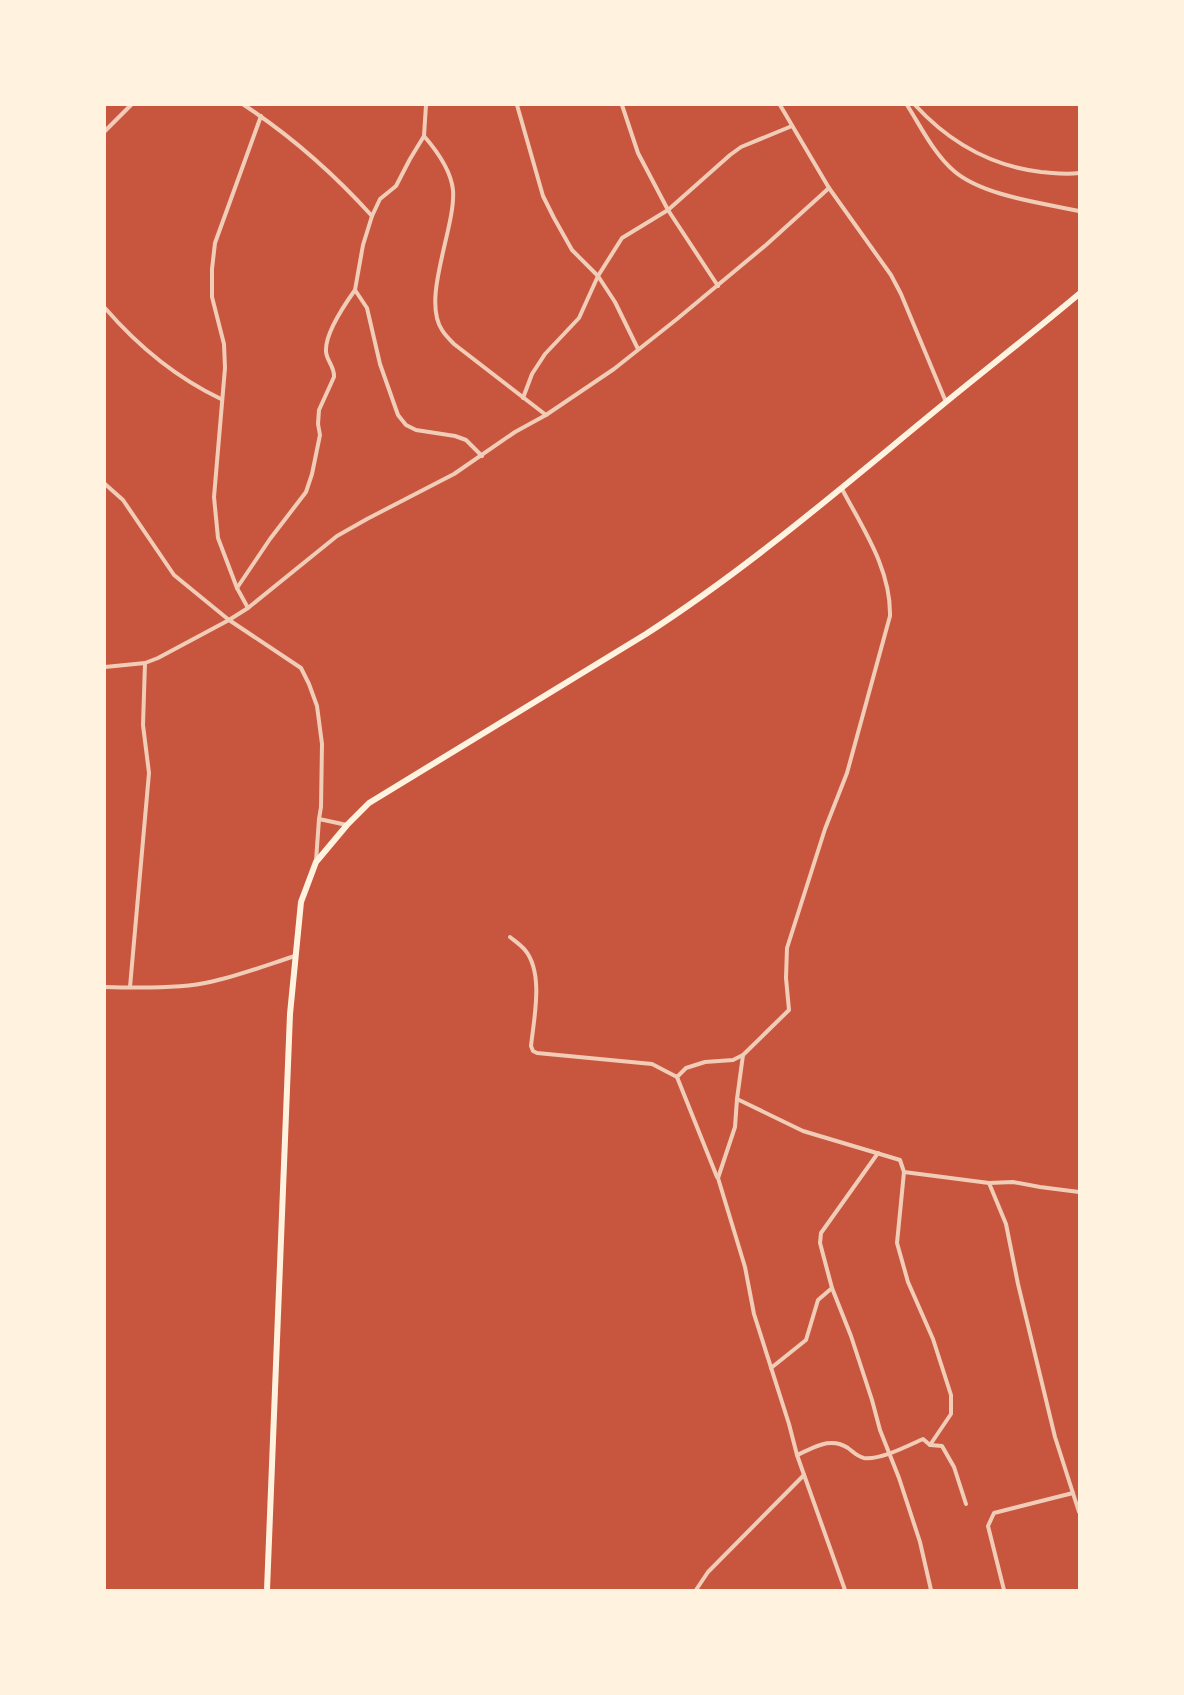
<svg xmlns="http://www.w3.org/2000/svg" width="1184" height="1695" viewBox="0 0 1184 1695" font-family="Rubik,sans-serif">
<rect width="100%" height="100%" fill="#c8553d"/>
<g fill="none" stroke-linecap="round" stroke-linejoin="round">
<g stroke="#f1ccb7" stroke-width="4">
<path d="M244 105C291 136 334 174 372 216"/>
<path d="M426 105 424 136C437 151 451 170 453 190 456 227 421 298 442 330 445 335 450 340 454 344L546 415"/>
<polyline points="517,105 543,196 554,218 572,250 598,276 615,302 638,349"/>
<polyline points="622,105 638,153 668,210 718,286"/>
<polyline points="780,105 829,188 891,275 901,294 946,402"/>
<path d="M907 105C921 127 934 154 954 171 983 196 1043 203 1079 211"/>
<path d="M915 105C949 142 991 166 1041 172 1054 173 1066 175 1079 173"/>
<polyline points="105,131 131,105"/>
<polyline points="424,136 410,159 396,186 380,199 372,216 363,245 355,290 367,308 380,364 398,415 406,425 416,430 455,436 466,440 482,456"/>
<path d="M105 308C137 345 177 378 221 399"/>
<polyline points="523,398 532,374 545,354 579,318 598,276 622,238 668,210 730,155 741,147 792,126"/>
<polyline points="105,484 123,500 174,575 229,620 301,668 309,684 317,706 322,744 321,807 319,819 347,825"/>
<path d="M237 588 270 539 306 492 312 474 320 435 318 424 319 410 334 377C335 367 326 360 326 351 325 333 345 304 355 290"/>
<polyline points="248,608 237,588 218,538 214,497 225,368 224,344 212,297 212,269 215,243 261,116"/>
<polyline points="105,667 145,663 158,658 229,620 248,608 337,536 367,519 454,474 515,432 546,415 614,369 677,319 766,245 829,188"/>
<polyline points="316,861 319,819"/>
<path d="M510 937C515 941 521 945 525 950 544 973 534 1018 531 1046L533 1051 537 1053 652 1064 677 1077 686 1068 705 1062 733 1060 743 1055 789 1010 786 978 787 948 825 829 847 773 890 616C891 569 863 529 842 489"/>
<path d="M105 987C135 988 180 989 210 982 238 976 267 965 295 956"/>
<polyline points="130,987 149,773 143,725 145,663"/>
<polyline points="743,1055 737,1099 735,1127 718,1178 745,1267 754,1314 789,1424 797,1455 845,1590"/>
<polyline points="677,1077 717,1177"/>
<polyline points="737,1099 803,1131 900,1160 904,1172 989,1183 1013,1182 1040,1187 1079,1192"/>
<polyline points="878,1153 821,1233 820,1243 832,1288 851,1336 872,1400 880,1430 899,1478 920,1542 931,1590"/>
<polyline points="904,1172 897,1243 908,1282 933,1339 951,1395 951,1414 930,1445"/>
<polyline points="989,1183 1006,1224 1018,1284 1055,1437 1079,1512"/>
<polyline points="771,1368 806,1340 818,1300 832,1288"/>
<path d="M797 1455C814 1448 830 1436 848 1448 852 1451 858 1457 864 1458 881 1460 907 1446 923 1439L930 1445 942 1446 954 1467 966 1504"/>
<polyline points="696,1590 708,1572 804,1475"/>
<polyline points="1004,1590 988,1526 994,1513 1073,1493"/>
</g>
<path stroke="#fff3e0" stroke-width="6" d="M267 1590 290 1014 301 902 316 862 347 825 369 803 646 634C753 565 848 482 946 402 990 366 1035 331 1079 294"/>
</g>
<rect width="1184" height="1695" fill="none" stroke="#fff3e0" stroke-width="212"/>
</svg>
